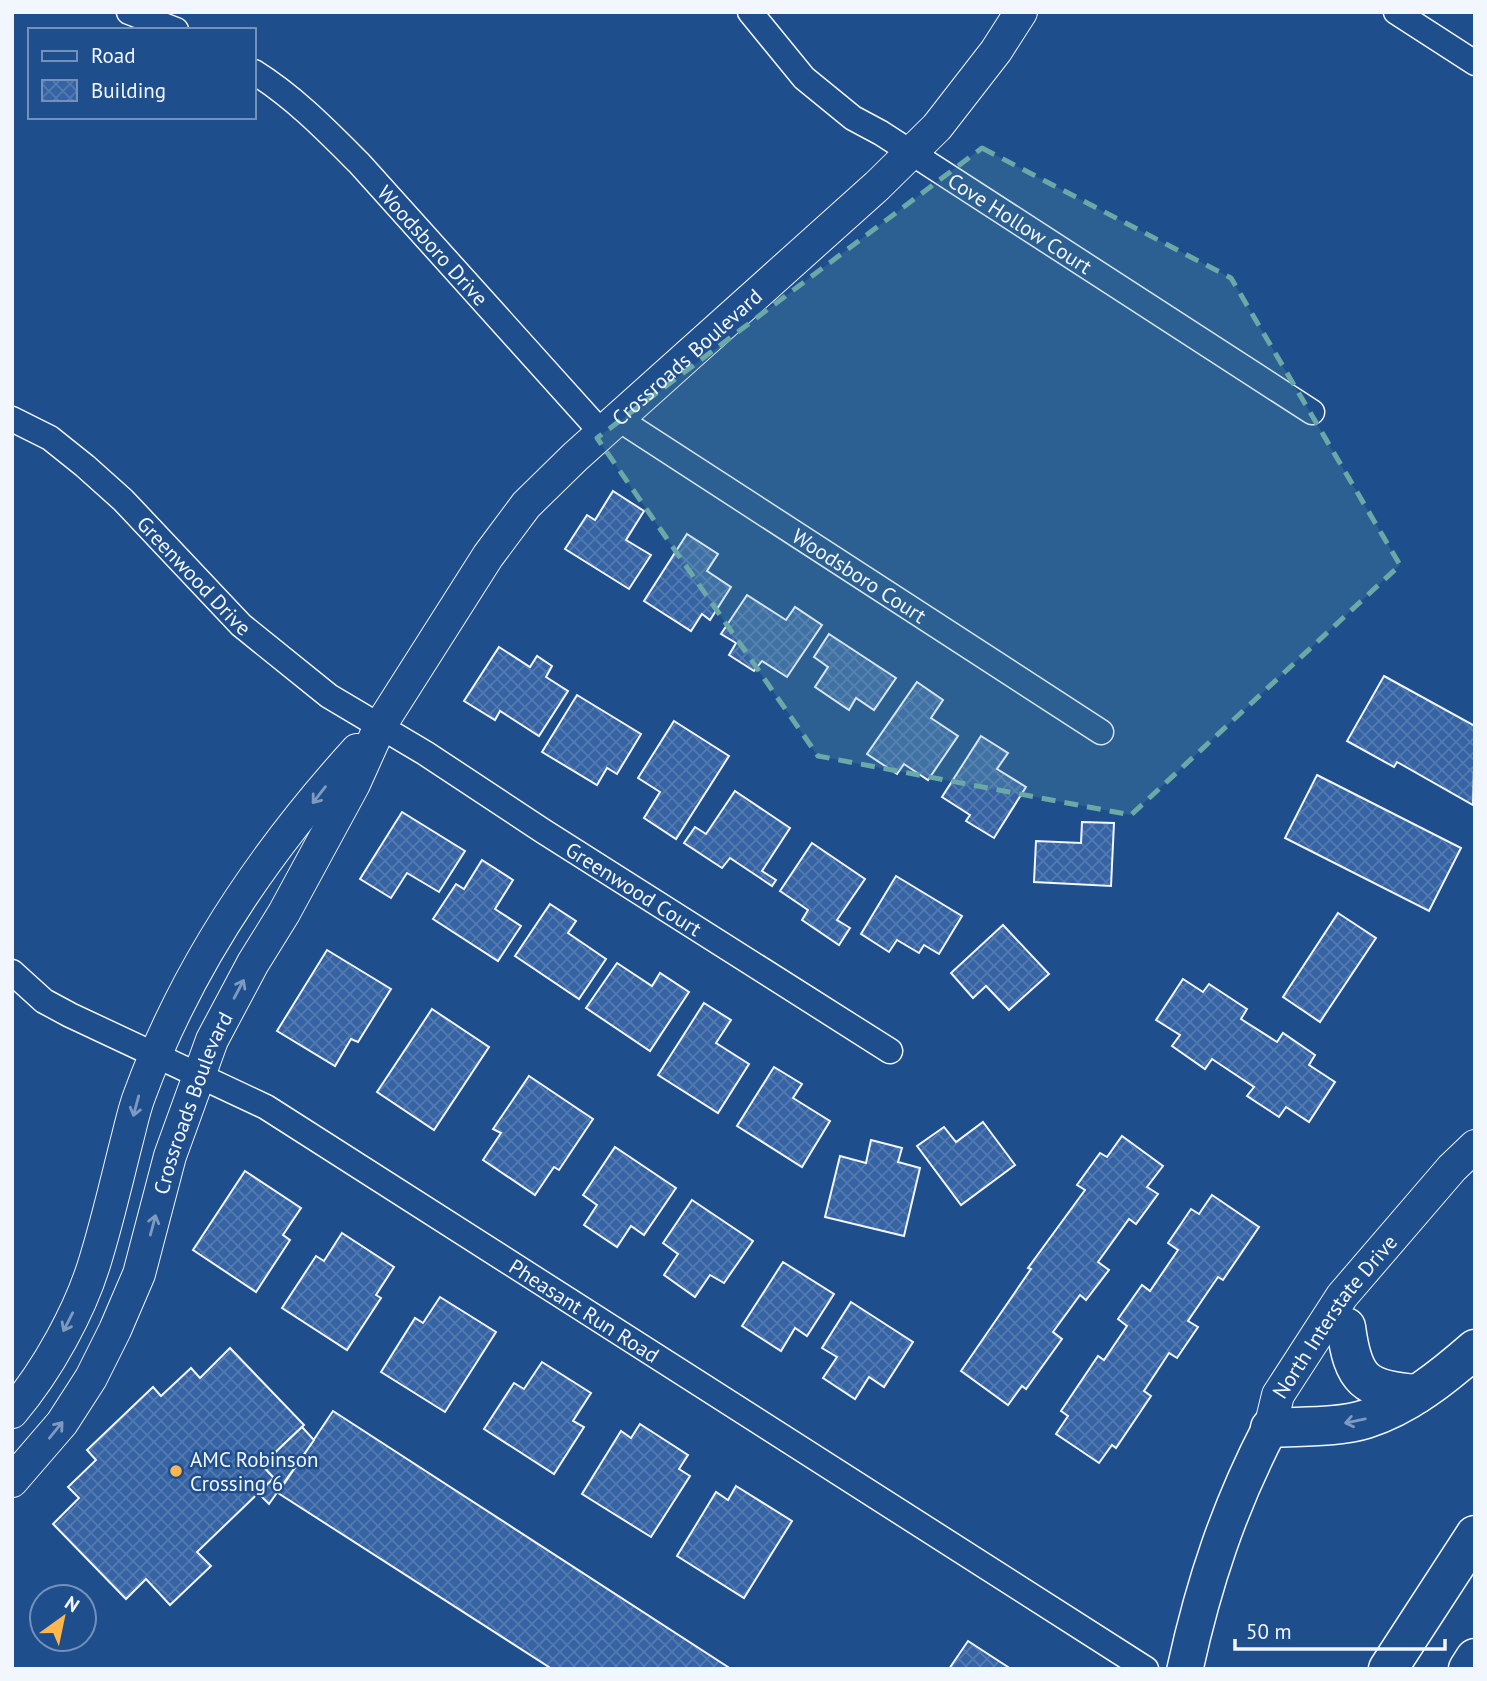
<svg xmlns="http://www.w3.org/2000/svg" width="1487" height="1681" viewBox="0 0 1487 1681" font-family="'PT Sans',sans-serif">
<defs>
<pattern id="building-cross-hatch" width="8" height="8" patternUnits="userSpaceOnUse" patternTransform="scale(1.75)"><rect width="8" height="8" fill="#3563a3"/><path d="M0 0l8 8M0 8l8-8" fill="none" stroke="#537ab1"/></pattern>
</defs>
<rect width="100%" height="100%" fill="#1f4e8c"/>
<g fill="url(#building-cross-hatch)" stroke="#f2f6ff" stroke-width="2">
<polygon points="613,491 644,511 626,540 651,555 629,589 565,549 587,515 595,520"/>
<polygon points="687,534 718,554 707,571 731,587 710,620 702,614 691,631 644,601"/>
<polygon points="747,595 786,620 795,607 822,625 787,677 762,661 754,671 729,655 736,643 721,634"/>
<polygon points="829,634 896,678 874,710 856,698 849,710 815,687 828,667 814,657"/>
<polygon points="499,647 530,667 537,656 552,666 546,677 568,691 539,736 500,711 495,720 464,701"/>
<polygon points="1384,676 1475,726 1473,805 1397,762 1394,767 1347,741"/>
<polygon points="917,682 943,700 931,718 958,736 928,780 904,764 897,774 867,754"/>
<polygon points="577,695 641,734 617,774 607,768 597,785 542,752"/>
<polygon points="674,721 729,756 676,839 644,818 660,792 638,778"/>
<polygon points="981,736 1008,753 997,769 1026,787 994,838 966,821 970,815 942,797"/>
<polygon points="1317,775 1461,848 1429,911 1285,838"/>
<polygon points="735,791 790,828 762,871 776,880 772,886 730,858 722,868 684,843 695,827 706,834"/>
<polygon points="402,812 465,851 439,892 407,873 391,898 360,879"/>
<polygon points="1082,822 1114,823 1111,886 1034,882 1036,841 1081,843"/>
<polygon points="812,843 865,879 837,920 850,928 839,945 802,920 808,910 780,891"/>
<polygon points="482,860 513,880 495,909 521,926 498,961 433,919 456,884 464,889"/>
<polygon points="896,876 962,916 939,954 924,945 919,953 897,940 889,952 861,934"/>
<polygon points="550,904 576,921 568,933 606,959 579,999 515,956"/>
<polygon points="1338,913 1376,938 1320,1022 1283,997"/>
<polygon points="1003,925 1049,974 1009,1010 986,986 973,998 951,973"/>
<polygon points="327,950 391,989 358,1042 351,1039 335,1066 277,1031"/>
<polygon points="617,963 652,986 660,973 689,992 650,1051 586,1008"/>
<polygon points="1183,979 1203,992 1209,984 1247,1009 1241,1019 1277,1042 1283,1033 1315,1055 1309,1065 1335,1082 1309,1122 1286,1107 1279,1117 1247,1096 1254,1087 1212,1059 1205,1069 1172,1046 1180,1035 1156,1020"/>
<polygon points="704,1003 731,1020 716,1043 749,1064 718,1113 658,1075"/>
<polygon points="432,1009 489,1047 434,1130 377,1092"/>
<polygon points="774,1067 802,1084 793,1098 830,1121 802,1167 737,1126"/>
<polygon points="529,1076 593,1119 559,1170 554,1167 535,1195 483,1160 501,1133 493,1129"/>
<polygon points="983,1122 1015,1165 961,1205 917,1146 944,1127 956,1142"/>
<polygon points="1122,1136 1163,1166 1147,1187 1158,1194 1136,1224 1129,1219 1098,1262 1109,1270 1086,1300 1080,1295 1053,1332 1062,1339 1026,1389 1022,1386 1008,1405 961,1371 1031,1269 1028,1268 1085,1190 1077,1185 1100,1153 1107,1157"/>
<polygon points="871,1140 902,1148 898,1162 920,1168 904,1236 825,1217 840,1156 866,1163"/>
<polygon points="615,1147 676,1188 644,1235 631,1226 617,1247 584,1225 597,1205 583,1195"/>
<polygon points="245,1171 301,1208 283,1235 290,1240 256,1292 193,1250"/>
<polygon points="1212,1195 1259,1227 1223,1280 1218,1277 1188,1321 1198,1327 1177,1358 1169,1353 1144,1391 1151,1396 1116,1448 1112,1445 1099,1463 1056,1434 1068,1416 1061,1411 1098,1356 1104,1360 1127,1326 1118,1319 1142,1285 1150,1291 1178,1250 1168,1243 1191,1209 1199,1214"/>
<polygon points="692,1200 753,1241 724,1283 710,1275 695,1297 664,1275 678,1254 663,1243"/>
<polygon points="342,1233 394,1267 376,1295 381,1298 347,1350 282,1308 316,1256 324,1261"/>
<polygon points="783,1262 834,1294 807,1336 795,1328 781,1351 742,1326"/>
<polygon points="440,1297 496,1332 445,1412 381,1372 415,1318 423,1323"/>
<polygon points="851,1302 913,1342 884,1387 869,1377 855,1399 823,1378 837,1357 822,1348"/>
<polygon points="230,1348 304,1425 262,1465 274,1478 197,1552 211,1566 170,1605 146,1579 126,1599 53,1524 79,1498 68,1487 96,1460 87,1450 153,1387 161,1396 191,1368 200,1378"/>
<polygon points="542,1362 591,1393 573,1421 584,1427 554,1474 484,1429 514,1383 524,1389"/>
<polygon points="333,1411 731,1669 552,1669 278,1493"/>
<polygon points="640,1424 688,1455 679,1469 690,1476 651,1537 582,1494 621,1431 631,1438"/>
<polygon points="302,1427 314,1440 269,1504 258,1493 274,1478 262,1465"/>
<polygon points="736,1486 792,1521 744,1598 677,1556 716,1492 728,1500"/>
<polygon points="968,1641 1011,1669 949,1669"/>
</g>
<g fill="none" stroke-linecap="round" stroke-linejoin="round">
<g stroke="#f2f6ff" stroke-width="27">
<g id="minor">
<polyline points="129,12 176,30"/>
<path id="s1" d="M750 12 804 78 853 118 881 133 1312 412"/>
<polyline points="1396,12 1475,63"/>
<path id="s2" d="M254 72C294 97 326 130 359 163L602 433"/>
<path id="s3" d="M617 418 1101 732"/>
<path id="s4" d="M12 419 50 438 85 466 123 500 241 625 329 696 425 753 543 831 890 1051"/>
<path id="s5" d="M12 972 44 1001 70 1015 266 1107 1146 1669"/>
</g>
</g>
<g stroke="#f2f6ff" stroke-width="34">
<g id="tertiary">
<path d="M12 1412C47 1371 81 1310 96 1258 108 1219 117 1179 127 1140 131 1125 134 1109 140 1094 187 966 266 850 357 750"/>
<path id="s6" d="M1270 1428 1278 1395 1342 1296 1452 1168 1475 1146"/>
<path id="s7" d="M12 1481 62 1423 91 1378 115 1330 139 1274 170 1156 212 1040 253 963 284 913 354 784 380 726 488 556 526 505 575 457 877 186 937 127 996 51 1021 12"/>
</g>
</g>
<g stroke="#f2f6ff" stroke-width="38">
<path id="secondary" d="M1185 1669C1204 1582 1229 1507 1270 1428"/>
</g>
<g stroke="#f2f6ff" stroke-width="41">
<g id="motorway">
<path d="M1346 1327C1353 1380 1364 1390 1417 1394"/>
<path d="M1270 1428C1300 1426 1338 1428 1366 1419 1407 1406 1443 1377 1475 1349"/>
<polyline points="1388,1669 1475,1535"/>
<polyline points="1468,1669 1475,1658"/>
</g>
</g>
<use href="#minor" stroke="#1f4e8c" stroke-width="24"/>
<use href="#tertiary" stroke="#1f4e8c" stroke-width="32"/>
<use href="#secondary" stroke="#1f4e8c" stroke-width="35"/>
<use href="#motorway" stroke="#1f4e8c" stroke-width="38"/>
</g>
<defs><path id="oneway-shaft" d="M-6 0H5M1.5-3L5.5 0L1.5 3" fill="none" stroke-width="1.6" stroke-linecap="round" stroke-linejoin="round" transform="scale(1.75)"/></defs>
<g stroke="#7e9ac0">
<use href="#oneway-shaft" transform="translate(319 795) rotate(128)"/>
<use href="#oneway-shaft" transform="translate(239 989) rotate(-62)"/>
<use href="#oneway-shaft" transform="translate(136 1106) rotate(105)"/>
<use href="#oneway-shaft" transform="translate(153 1225) rotate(-75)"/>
<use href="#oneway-shaft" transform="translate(68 1322) rotate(117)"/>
<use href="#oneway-shaft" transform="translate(1355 1421) rotate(168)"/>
<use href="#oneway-shaft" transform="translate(56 1430) rotate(-51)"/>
</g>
<path fill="#6aa9a8" fill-opacity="0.2" stroke="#6aa9a8" stroke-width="5" stroke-dasharray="14 9" stroke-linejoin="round" d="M982 148 1231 278 1400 565 1131 815 818 756 597 438Z"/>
<circle fill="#ffb74d" stroke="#1f4e8c" stroke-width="2.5" cx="176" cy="1471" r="7"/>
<g text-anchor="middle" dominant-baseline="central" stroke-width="5" stroke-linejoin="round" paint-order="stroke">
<g font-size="21" fill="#f2f6ff" stroke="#1f4e8c">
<text stroke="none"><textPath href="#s1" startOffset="346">Cove Hollow Court</textPath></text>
<text stroke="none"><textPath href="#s2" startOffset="250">Woodsboro Drive</textPath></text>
<text stroke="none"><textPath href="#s7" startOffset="1330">Crossroads Boulevard</textPath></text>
<text stroke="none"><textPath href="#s4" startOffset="242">Greenwood Drive</textPath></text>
<text stroke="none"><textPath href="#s3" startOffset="289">Woodsboro Court</textPath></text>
<text stroke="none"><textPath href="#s4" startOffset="784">Greenwood Court</textPath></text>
<text stroke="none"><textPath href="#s7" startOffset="424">Crossroads Boulevard</textPath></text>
<text stroke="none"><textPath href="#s5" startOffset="667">Pheasant Run Road</textPath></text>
<text stroke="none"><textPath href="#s6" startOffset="131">North Interstate Drive</textPath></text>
</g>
<g font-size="21" fill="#f2f6ff" stroke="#1f4e8c" text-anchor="start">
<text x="190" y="1459">AMC Robinson<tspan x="190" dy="24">Crossing 6</tspan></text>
</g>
</g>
<rect width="1487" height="1681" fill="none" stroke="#f2f6ff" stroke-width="28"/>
<rect x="28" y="28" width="228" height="91" fill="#1f4e8c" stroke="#7391ba" stroke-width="2"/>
<rect x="42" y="51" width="35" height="10" fill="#1f4e8c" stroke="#7391ba" stroke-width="2"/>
<text x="91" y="63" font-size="21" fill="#f2f6ff">Road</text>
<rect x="42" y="80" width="35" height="21" fill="url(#building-cross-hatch)" stroke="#7391ba" stroke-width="2"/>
<text x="91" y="98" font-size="21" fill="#f2f6ff">Building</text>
<g transform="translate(63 1618) rotate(33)"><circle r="33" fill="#1f4e8c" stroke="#7391ba" stroke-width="2"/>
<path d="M0-5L12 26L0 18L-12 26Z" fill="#ffb74d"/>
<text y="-10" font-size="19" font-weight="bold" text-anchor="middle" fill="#f2f6ff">N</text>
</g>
<path d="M1235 1639v10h210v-10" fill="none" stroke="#f2f6ff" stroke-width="3.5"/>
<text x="1246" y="1639" font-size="21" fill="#f2f6ff" stroke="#1f4e8c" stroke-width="5" paint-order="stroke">50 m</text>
</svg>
